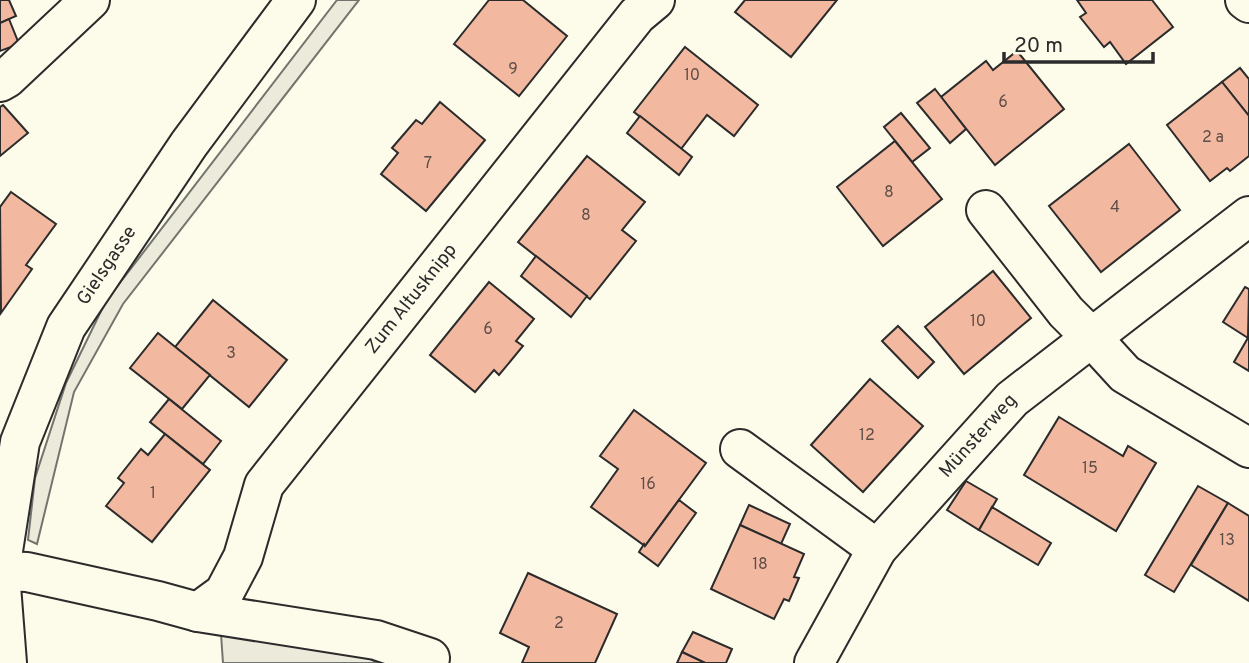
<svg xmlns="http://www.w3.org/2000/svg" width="1249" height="663" viewBox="0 0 1249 663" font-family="Overpass,sans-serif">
<rect width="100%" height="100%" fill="#fdfbea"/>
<g fill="#ecebdb" stroke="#74746e" stroke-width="2">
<polygon points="337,0 359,0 123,304 74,392 37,544 28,540 35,478 66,383 106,301"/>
<polygon points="221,634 366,657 378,663 223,663"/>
</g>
<g fill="#f2b8a0" stroke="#2b2b2b" stroke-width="2">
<polygon points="0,0 9,0 16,16 0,23"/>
<polygon points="489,0 523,0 567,36 519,96 454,44"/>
<polygon points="745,0 837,0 791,57 735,12"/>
<polygon points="1077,0 1152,0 1173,27 1126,64 1110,42 1104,47 1080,17 1086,13"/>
<polygon points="9,19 19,44 0,51 0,23"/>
<polygon points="685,47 758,105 734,136 707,115 681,149 634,112"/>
<polygon points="1017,51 1064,109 995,165 941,97 986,61 993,70"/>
<polygon points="1240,68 1249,79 1249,116 1222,82"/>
<polygon points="1222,82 1249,116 1249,156 1230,171 1227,168 1210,181 1167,125"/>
<polygon points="935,89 966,129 950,143 917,103"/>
<polygon points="440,102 485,140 426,211 381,174 398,153 392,148 416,120 422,124"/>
<polygon points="3,105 28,133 0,156 0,107"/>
<polygon points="901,113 930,148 912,162 884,127"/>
<polygon points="640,116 692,157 679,175 627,133"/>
<polygon points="895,141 942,199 883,246 837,187"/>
<polygon points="1129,144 1180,210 1101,272 1049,206"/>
<polygon points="587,156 645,202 622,230 636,241 590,299 518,242"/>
<polygon points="11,192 56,224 26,265 32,269 1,313 0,207"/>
<polygon points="536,256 587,296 571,317 521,276"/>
<polygon points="993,271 1031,318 964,374 925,327"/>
<polygon points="489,282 534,319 516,341 523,346 499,375 494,370 475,392 430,355"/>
<polygon points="1245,287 1249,289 1248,338 1223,322"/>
<polygon points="213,300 287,360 249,407 175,347"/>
<polygon points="898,326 934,362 918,378 882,341"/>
<polygon points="158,333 210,375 182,409 130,368"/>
<polygon points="1249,336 1249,371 1234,362"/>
<polygon points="870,379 923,426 863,492 811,445"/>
<polygon points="169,399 221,441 203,464 150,422"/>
<polygon points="634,410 706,463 645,546 591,507 618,469 600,456"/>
<polygon points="1059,417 1123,456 1128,446 1156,463 1116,531 1024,475"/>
<polygon points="165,434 210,470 152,542 106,506 124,483 118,478 141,449 148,455"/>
<polygon points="966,481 997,499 979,530 947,510"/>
<polygon points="1198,486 1228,503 1174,592 1145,575"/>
<polygon points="679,500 696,513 658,566 639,552 644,544 645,546"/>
<polygon points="1228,503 1249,516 1249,601 1191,565"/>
<polygon points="749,505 790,524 781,544 740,525"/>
<polygon points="992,507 1051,543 1038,565 979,530"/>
<polygon points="740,525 804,554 794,577 799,578 789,601 784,599 774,619 711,589"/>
<polygon points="528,573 617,614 595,663 522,663 529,647 500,633"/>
<polygon points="693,632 732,649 726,663 705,663 682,652"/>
<polygon points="682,652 705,663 677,663"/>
</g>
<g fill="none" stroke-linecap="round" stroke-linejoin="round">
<g stroke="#2b2b2b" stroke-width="42">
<g id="street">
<polyline points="1245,0 1249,3"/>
<polyline points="0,82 7,78 90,0"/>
<polyline points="986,210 1066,312 1092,338 1125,374 1249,448"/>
<polyline points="740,449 877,549"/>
<path id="s1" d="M0 570 20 442 66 327 189 144 296 0"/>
<path id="s2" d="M0 571 27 572 158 601 198 612 224 593 243 557 264 485 637 15 655 0"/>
<polyline points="0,573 7,663"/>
<polyline points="198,612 376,640 430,658"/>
<path id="s3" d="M814 663 877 549 1012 399 1249 216"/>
</g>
</g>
<use href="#street" stroke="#fdfbea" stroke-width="38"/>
</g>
<g text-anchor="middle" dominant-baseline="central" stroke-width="5" stroke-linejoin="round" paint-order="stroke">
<g font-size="16" fill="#5d4e48">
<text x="513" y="70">9</text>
<text x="692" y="76">10</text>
<text x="1003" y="103">6</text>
<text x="1213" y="138">2 a</text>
<text x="428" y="164">7</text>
<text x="889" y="193">8</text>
<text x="1115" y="208">4</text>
<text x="586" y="216">8</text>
<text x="978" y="322">10</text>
<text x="488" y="330">6</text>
<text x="231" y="354">3</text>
<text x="867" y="436">12</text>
<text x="1090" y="469">15</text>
<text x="648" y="485">16</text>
<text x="153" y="494">1</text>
<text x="1227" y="541">13</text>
<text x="760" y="565">18</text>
<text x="559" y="624">2</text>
</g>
<g font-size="19" fill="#2b2b2b" stroke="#fdfbea">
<text stroke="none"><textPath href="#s1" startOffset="327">Gielsgasse</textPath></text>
<text stroke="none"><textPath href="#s2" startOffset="588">Zum Altusknipp</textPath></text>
<text stroke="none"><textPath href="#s3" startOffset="282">Münsterweg</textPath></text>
</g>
</g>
<path d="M1004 52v10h149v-10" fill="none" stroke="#2b2b2b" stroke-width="3.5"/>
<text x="1014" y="52" font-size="21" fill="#2b2b2b" stroke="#fdfbea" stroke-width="5" paint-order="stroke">20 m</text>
</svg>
